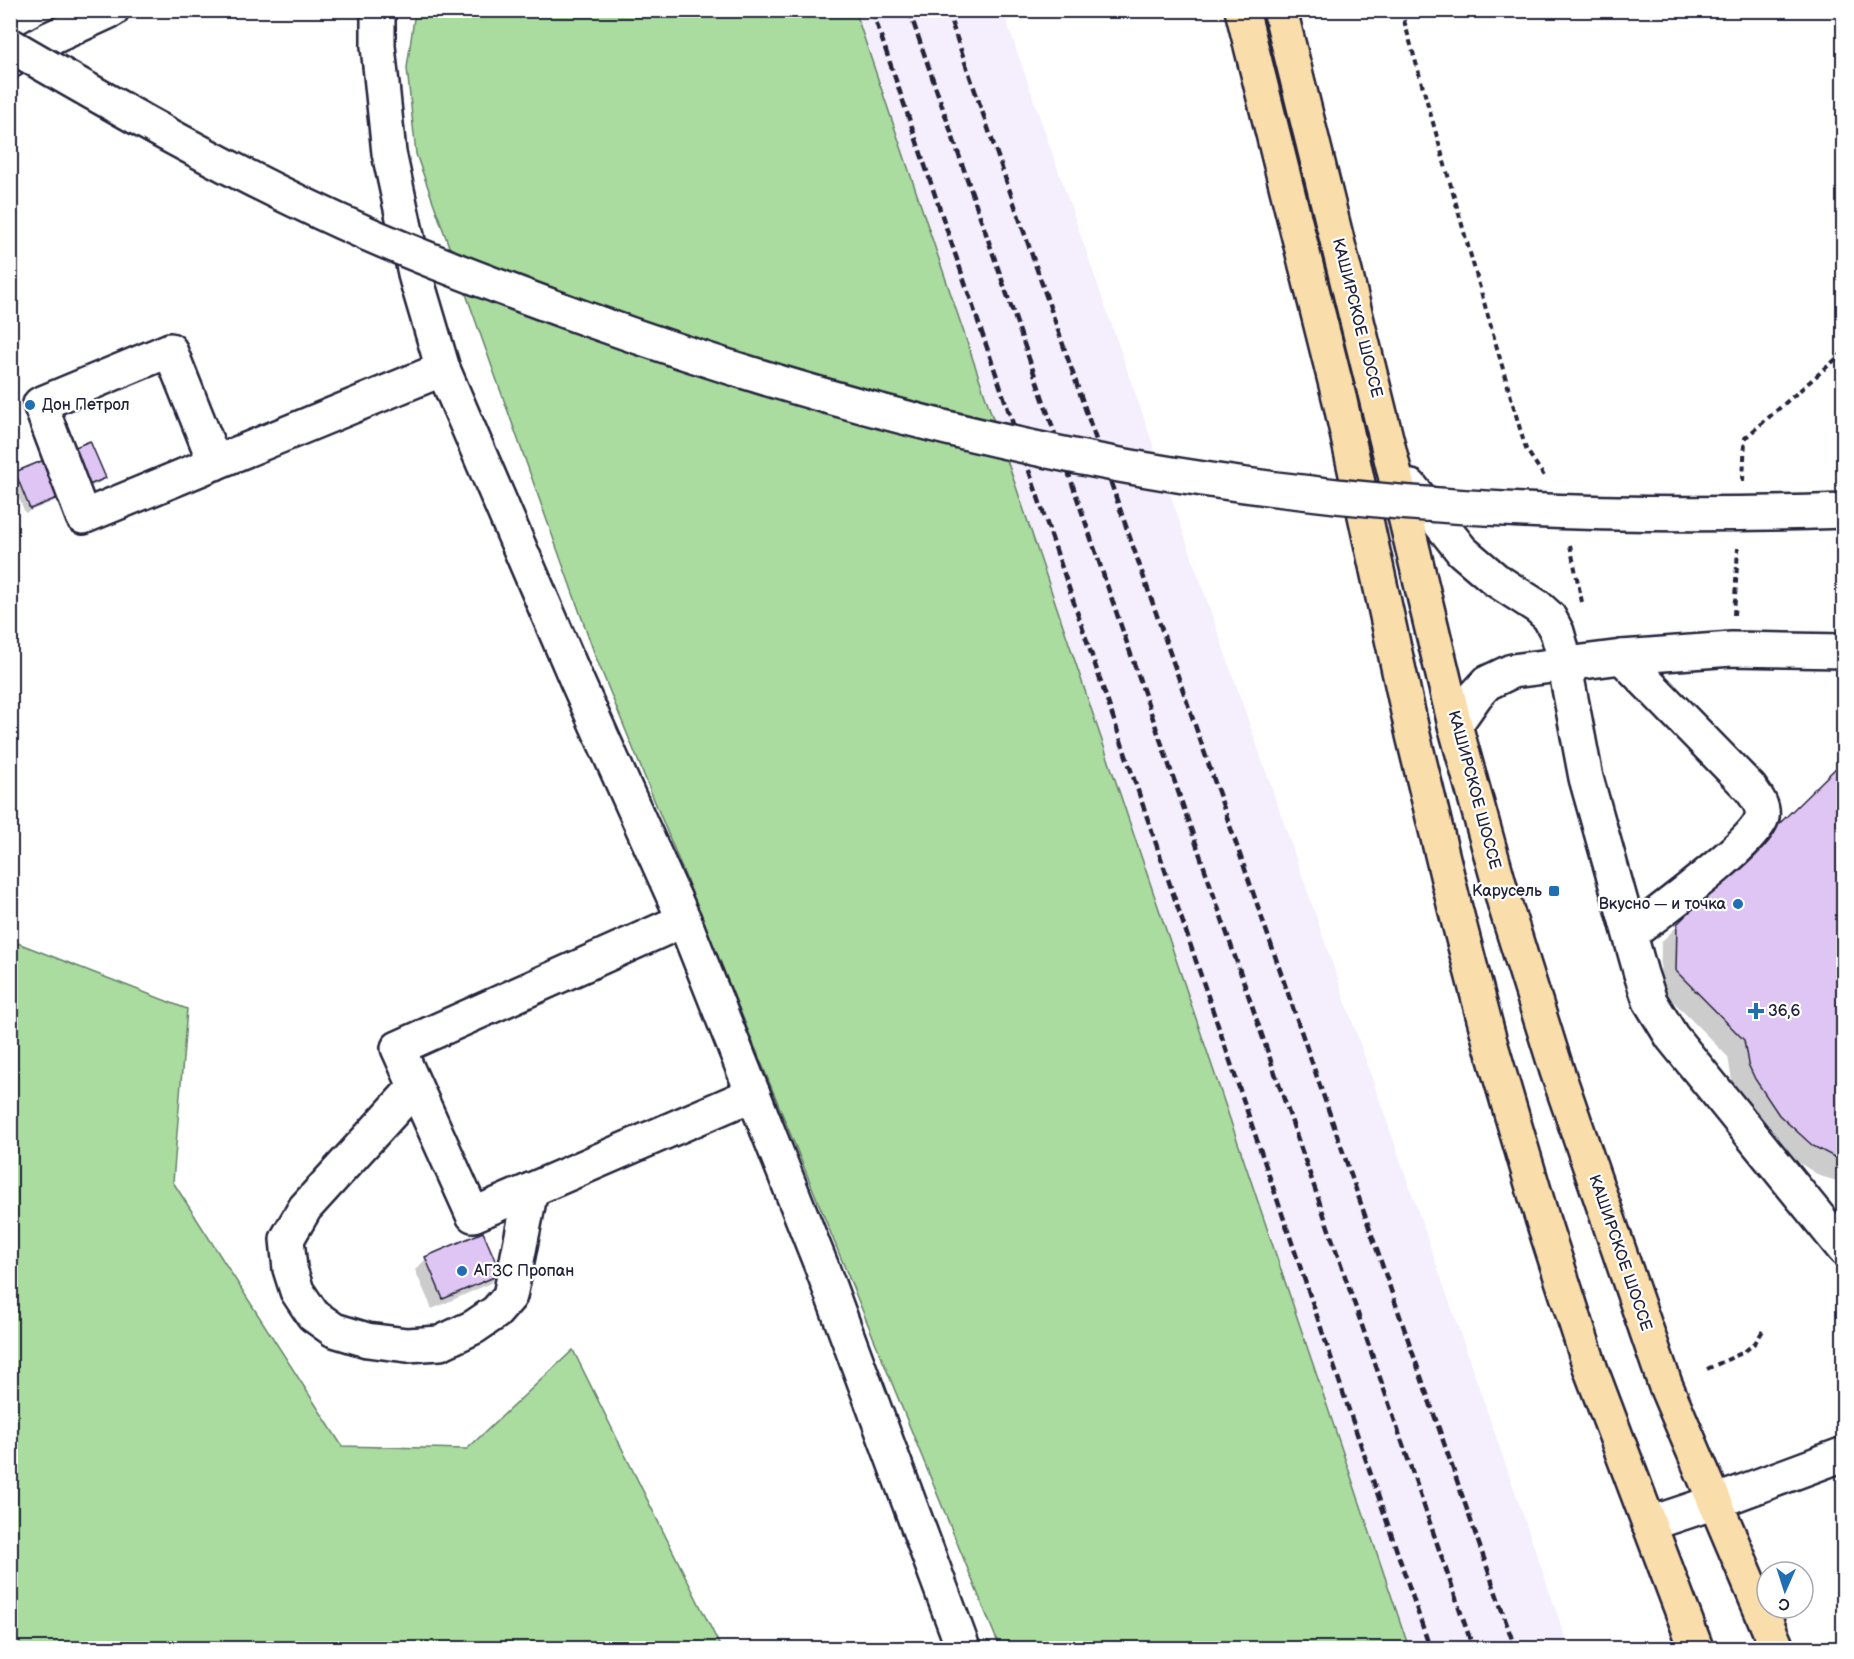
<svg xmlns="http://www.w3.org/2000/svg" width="1854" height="1659" viewBox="0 0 1854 1659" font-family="'Balsamiq Sans',sans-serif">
<rect width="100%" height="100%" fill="#fff"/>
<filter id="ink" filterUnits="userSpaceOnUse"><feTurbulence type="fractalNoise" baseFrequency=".0167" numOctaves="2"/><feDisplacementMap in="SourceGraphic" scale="12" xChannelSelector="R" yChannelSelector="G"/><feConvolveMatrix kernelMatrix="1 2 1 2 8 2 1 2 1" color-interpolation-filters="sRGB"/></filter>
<g filter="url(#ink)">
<polygon fill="#f5eefc" points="855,11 1003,11 1569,1648 1409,1648"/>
<g fill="#a9dc9e" stroke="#667f6c" stroke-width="1.5">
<polygon points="415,11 855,11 1409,1648 1000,1648 595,655 416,154 407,68"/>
<polygon points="10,940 187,1009 173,1182 342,1446 467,1449 573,1350 721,1648 11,1648"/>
</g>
<g fill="#0003">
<polygon points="16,473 104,478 99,483 25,513 11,478"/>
<polygon points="1844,763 1844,1183 1820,1176 1785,1154 1746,1108 1732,1081 1728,1057 1660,988 1661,942"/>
<polygon points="426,1259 500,1274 489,1284 432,1309 415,1270"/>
</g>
<g fill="#dfc5f4" stroke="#22223b" stroke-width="1.5">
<polygon points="90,441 106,478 30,509 15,472"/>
<polygon points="1844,760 1844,1162 1813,1146 1779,1115 1755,1079 1748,1064 1744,1040 1676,971 1677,924"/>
<polygon points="483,1232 501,1274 443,1299 425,1257"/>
</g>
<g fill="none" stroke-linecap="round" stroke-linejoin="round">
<g stroke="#22223b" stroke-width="38">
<g id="minor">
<polyline points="378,10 378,46 389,153 416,278 443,369 576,679 684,920 821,1265 963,1648"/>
<polyline points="10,61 51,38 112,10"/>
<polyline points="215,463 170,350 40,404 83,517 443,369"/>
<polyline points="1411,487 1462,551 1496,580 1538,607 1549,617 1557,632 1561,646 1586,778 1641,974 1650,1001 1672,1037 1844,1249"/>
<path d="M1622 657 1750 788C1756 796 1764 806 1762 817 1756 842 1655 915 1631 934"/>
<polyline points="1455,725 1476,695 1487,683 1512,671 1622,657 1732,649 1844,651"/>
<polyline points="684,920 398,1048 473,1215 753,1094"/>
<polyline points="415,1087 305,1208 287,1239 290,1269 297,1291 313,1315 334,1330 367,1340 407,1345 440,1343 474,1327 496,1312 510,1296 531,1190"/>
<polyline points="1649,1524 1715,1502 1844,1454"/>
</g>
</g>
<g stroke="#22223b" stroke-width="38">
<g id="major">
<polyline points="1242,10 1340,401 1413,735 1455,908 1490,1042 1543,1221 1591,1370 1696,1648"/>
<polyline points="1280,10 1392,462 1455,725 1505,905 1557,1071 1665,1384 1777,1648"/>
</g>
</g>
<g stroke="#22223b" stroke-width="4" stroke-dasharray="6 4.5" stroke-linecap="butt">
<polyline points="1401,10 1522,436 1526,449 1544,476"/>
<polyline points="1743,481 1745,438 1844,352"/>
<polyline points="1570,545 1582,602"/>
<polyline points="1734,615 1738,548"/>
<polyline points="1707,1369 1744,1352 1755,1343 1764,1329"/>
</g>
<use href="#minor" stroke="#fff" stroke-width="33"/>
<use href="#major" stroke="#f9ddab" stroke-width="33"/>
<g stroke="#22223b" stroke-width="4.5" stroke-dasharray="9 4.5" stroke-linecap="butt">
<polyline points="872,10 1430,1648"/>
<polyline points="909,10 1473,1648"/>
<polyline points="947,10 1515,1648"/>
</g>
<g stroke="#22223b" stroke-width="38" stroke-linecap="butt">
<path id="minor-bridge" d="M10 45C127 113 244 180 368 234 439 265 512 292 584 318 807 398 1040 460 1276 489 1464 513 1654 518 1844 511"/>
</g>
<use href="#minor-bridge" stroke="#fff" stroke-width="33"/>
</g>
</g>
<g fill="#1f6fb2" stroke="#fff" stroke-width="2">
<circle cx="30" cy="405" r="6"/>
<rect x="1548" y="885" width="12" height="12" rx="3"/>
<circle cx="1738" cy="904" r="6"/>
<path d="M1753 1002h6v6h6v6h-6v6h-6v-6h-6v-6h6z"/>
<circle cx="462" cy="1271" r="6"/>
</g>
<g text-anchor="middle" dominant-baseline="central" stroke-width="4.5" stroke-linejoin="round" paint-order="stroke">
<g font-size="16" fill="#22223b" stroke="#fff">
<text transform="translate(1357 318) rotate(76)">КАШИРСКОЕ ШОССЕ</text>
<text transform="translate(1474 790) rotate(75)">КАШИРСКОЕ ШОССЕ</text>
<text transform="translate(1620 1253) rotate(71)">КАШИРСКОЕ ШОССЕ</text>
</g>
<g font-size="16" fill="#22223b" stroke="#fff" text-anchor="start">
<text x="42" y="405">Дон Петрол</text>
<text x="1542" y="891" text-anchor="end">Карусель</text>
<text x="1726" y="904" text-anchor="end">Вкусно — и точка</text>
<text x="1768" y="1011">36,6</text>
<text x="474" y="1271">АГЗС Пропан</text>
</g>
</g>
<rect width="1854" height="1659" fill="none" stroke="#fff" stroke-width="36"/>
<rect x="18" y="18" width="1818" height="1623" fill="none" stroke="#22223b" stroke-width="2" filter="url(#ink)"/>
<g transform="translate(1785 1590) rotate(183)"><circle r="28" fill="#ffffff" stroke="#a7a7b1" stroke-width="1.5"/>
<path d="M0-4.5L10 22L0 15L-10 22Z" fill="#1f6fb2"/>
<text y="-9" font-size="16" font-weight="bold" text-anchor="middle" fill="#22223b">С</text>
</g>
</svg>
